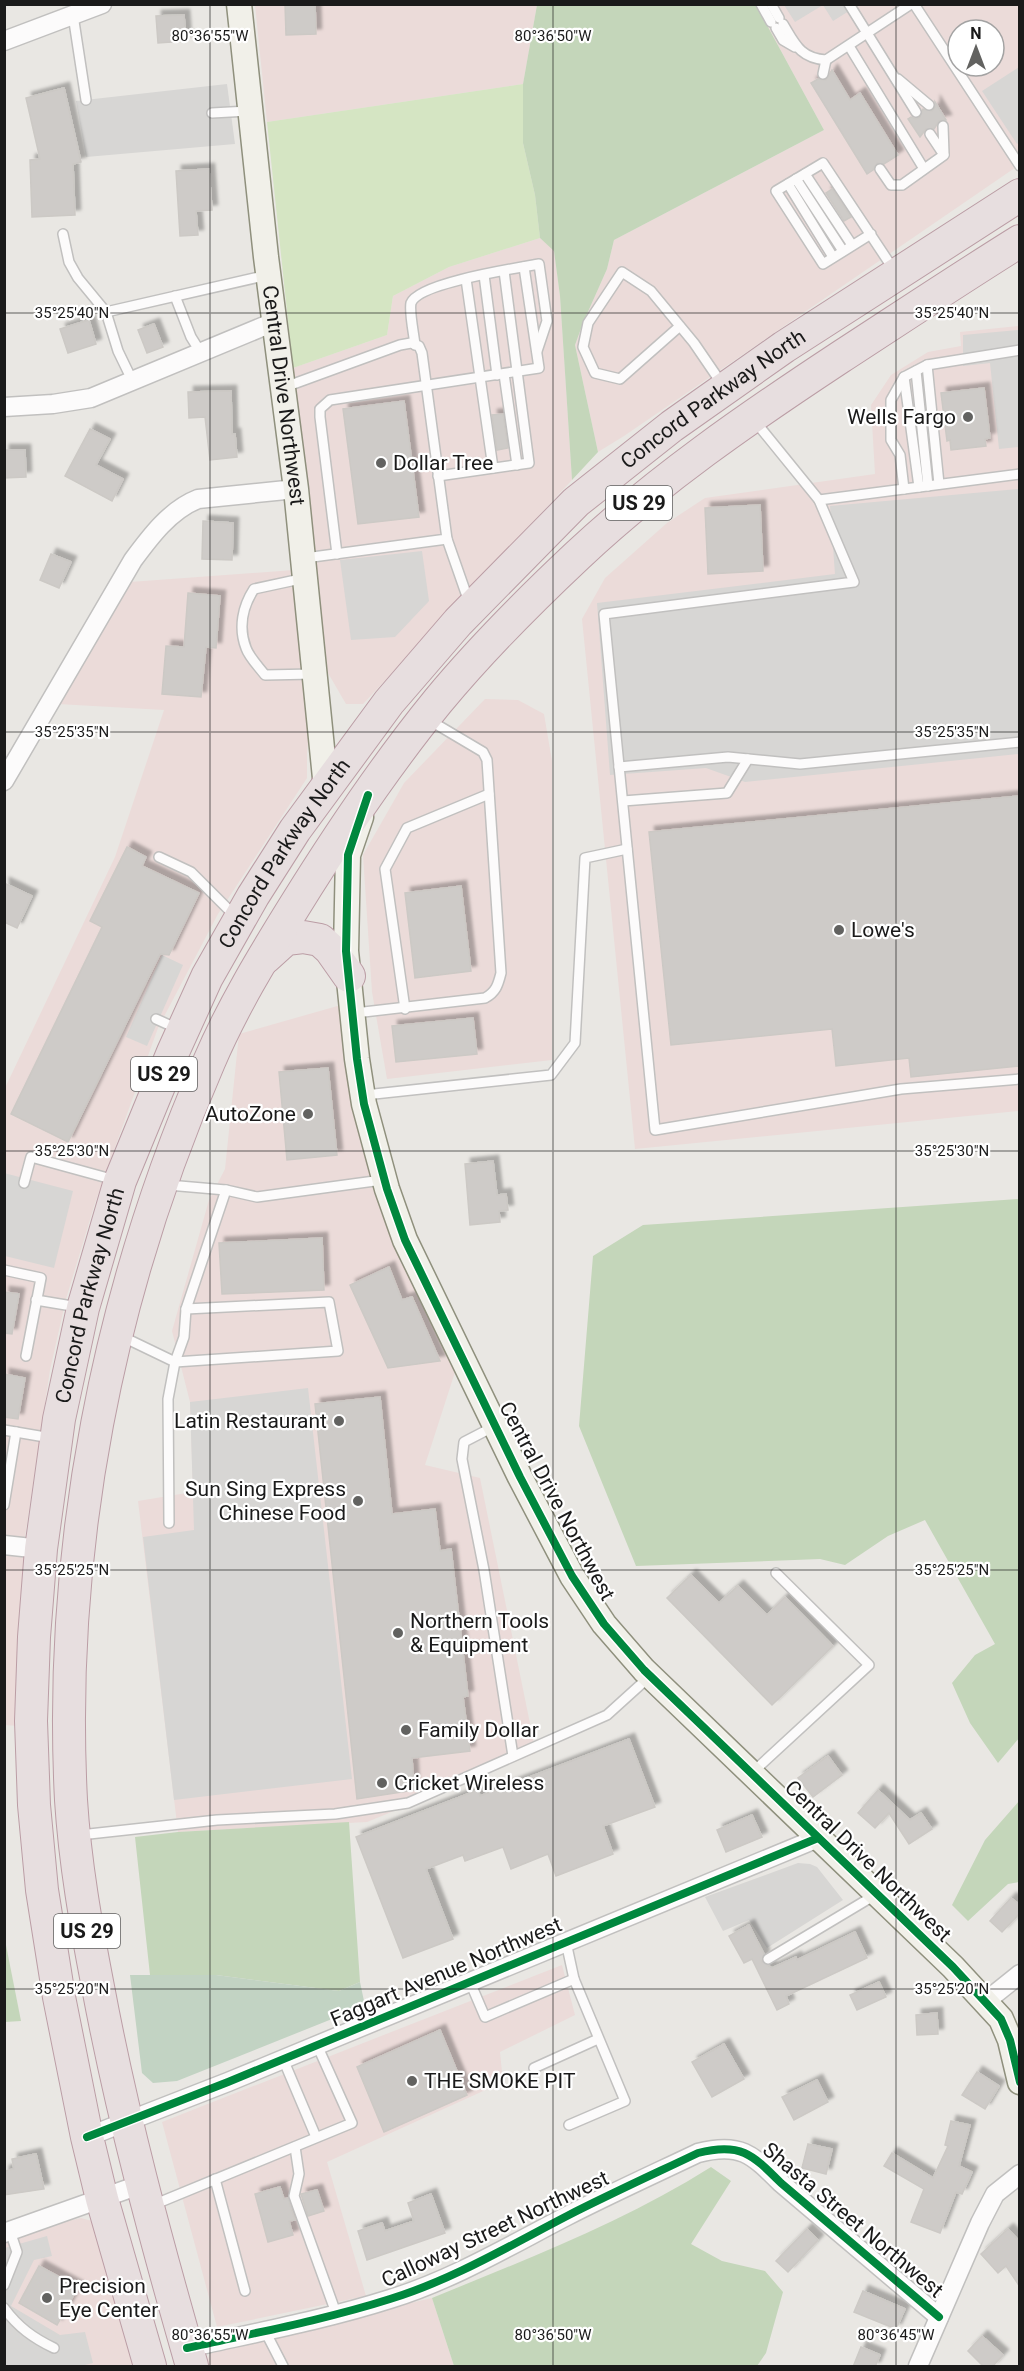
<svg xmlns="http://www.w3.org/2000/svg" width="1024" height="2371" viewBox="0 0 1024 2371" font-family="Roboto,sans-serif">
<defs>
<filter id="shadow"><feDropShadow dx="5.5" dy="-5.5" stdDeviation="1.5" flood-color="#0004"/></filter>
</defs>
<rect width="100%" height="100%" fill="#e9e7e3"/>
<g fill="#ebdbd9" fill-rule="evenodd">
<polygon points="255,5 537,5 523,84 267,122"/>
<path d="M756 5H1019V165L624 436 598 452 575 345 583 323 607 269 614 240 824 130ZM958 30H994V66H958Z"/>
<polygon points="540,238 554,250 560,296 572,480 363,704 346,704 328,673 293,368 387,335 393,296 449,267"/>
<polygon points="1019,326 1019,1111 635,1149 582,619 605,578 667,523 705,498 875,474 871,405 891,375 928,352 961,346 960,332"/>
<polygon points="294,570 311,718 307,752 307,778 218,914 158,1028 95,1203 66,1299 50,1370 25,1537 19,1726 4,1725 4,1090 115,857 164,710 58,704 130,582"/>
<polygon points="485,699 518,700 544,714 552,761 552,1060 387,1079 372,992 363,855 404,783"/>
<polygon points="341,1005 456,1369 425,1465 480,1478 536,1753 367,1822 178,1832 138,1501 193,1492 190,1402 172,1331 209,1200 225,1169 239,1034"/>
<polygon points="562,1965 575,2015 500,2052 503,2082 327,2162 366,2296 217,2327 162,2122"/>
<polygon points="81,2218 92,2221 134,2366 5,2366 4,2242 59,2223"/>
<polygon points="432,2298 454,2366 208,2366 207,2362 210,2351 227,2345"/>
</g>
<g fill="#d7d6d4">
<polygon points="784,5 845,5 849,11 833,21 823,5 795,22"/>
<polygon points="1019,67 1020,142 1017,144 982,91"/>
<polygon points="227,84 235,144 86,157 76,101"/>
<polygon points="1019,330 1019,447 999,449 990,363 963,366 963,335"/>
<polygon points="1019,489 1019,754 745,782 706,768 610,775 597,603 835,574 830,506"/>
<polygon points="422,551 429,601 395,637 351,640 340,560"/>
<polygon points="162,955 183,965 147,1046 126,1037"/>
<polygon points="4,1173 73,1191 54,1268 5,1256"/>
<polygon points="308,1388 352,1779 174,1800 143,1537 194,1530 190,1402"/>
<polygon points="798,1863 810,1864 817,1867 843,1900 767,1948 749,1920 723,1931 705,1897"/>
<polygon points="47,2236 52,2256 34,2260 11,2306 60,2335 85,2332 93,2363 81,2366 5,2366 5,2248"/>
</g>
<polygon fill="#d5e5c3" points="523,84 523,143 535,195 540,238 449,267 393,296 387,335 293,368 267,122"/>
<g fill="#c4d6ba">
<polygon points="537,5 756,5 824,130 614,240 607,269 583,323 575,345 598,452 572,480 560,296 554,251 540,238 535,195 523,143 523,84"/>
<polygon points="1019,1199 1020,1737 998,1763 970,1723 952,1683 975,1655 995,1644 925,1520 888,1536 845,1565 820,1559 636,1566 579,1426 593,1256 643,1225"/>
<polygon points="1019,1801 1019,1882 1008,1884 968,1921 952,1905 985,1840"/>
<polygon points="349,1822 360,1982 339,1991 216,1975 150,1975 135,1837 178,1832"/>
<polygon points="5,1940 21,2021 5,2022"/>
<path d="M711 2167 731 2181 691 2244 722 2261 765 2271 783 2292 766 2353 757 2366H454L432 2298C527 2259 624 2222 711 2167Z"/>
</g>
<polygon fill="#c2d3c3" points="130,1975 216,1975 339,1991 360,1982 364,2001 362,2007 177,2081 153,2083 142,2073"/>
<g fill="#cecbc8" stroke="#ccc9c5" stroke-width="1.5" filter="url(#shadow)">
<polygon points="285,4 315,4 316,34 286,35"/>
<polygon points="184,15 186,41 158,43 156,16"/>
<polygon points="832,70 850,100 860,93 898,155 884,164 877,163 873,170 867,174 811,83 818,79 826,80"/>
<polygon points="64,88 81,162 73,164 75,215 32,217 30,160 40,159 26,98"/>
<polygon points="935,102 946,120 939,121 934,129 926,129 920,137 908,119 911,117 916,119 920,117 923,109 932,111 935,107"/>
<polygon points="209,169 212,210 196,211 198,235 180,236 176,171"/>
<polygon points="832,189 851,217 844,221 826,193"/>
<polygon points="89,320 96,344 68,353 60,329"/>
<polygon points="154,324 163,347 147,353 138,330"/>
<polygon points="984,388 990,438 985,439 986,446 951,450 950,440 947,441 941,393"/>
<polygon points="231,391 232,434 235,434 237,457 210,460 205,417 189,418 188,392"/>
<polygon points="404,401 419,517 358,524 343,409"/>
<polygon points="503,414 508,448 497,450 492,415"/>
<polygon points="90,429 110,439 96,465 123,479 112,501 65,476"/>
<polygon points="4,450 25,450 26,477 4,478"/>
<polygon points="760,505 763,571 708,574 705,508"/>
<polygon points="203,521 233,523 232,560 202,559"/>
<polygon points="51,554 71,562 59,588 40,580"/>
<polygon points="188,593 220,596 216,648 206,647 201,697 162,694 166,646 184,647"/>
<polygon points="1020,796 1020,1066 911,1077 909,1058 836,1066 832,1029 671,1045 649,832"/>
<polygon points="127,847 146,857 142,866 199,893 169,955 160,954 68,1142 11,1114 102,927 90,921"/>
<polygon points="4,883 32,896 17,928 4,922"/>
<polygon points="461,886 471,971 415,978 405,893"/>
<polygon points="473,1018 477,1054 396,1062 392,1026"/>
<polygon points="328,1068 337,1155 287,1160 279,1072"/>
<polygon points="493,1161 497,1195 506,1194 508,1210 499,1211 500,1222 470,1225 465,1164"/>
<polygon points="322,1238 324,1290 222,1294 219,1243"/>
<polygon points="389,1267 402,1300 412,1297 440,1361 388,1368 350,1285"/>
<polygon points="4,1292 19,1294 12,1334 4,1333"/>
<polygon points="4,1374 25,1378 18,1419 4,1417"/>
<polygon points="380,1397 392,1514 435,1509 440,1551 451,1549 468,1696 463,1697 470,1751 412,1758 414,1790 357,1799 315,1404"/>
<polygon points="691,1575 719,1603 738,1586 767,1615 785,1597 833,1646 772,1705 667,1598"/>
<polygon points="629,1739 655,1807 603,1826 613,1854 556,1876 548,1854 511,1869 503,1847 465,1861 463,1855 426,1869 453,1939 403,1958 356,1837 478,1790 480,1796"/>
<polygon points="828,1756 842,1775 813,1797 798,1778"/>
<polygon points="878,1790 910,1820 921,1813 932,1829 909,1844 889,1813 875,1828 858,1813"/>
<polygon points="752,1815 762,1837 726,1852 717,1830"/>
<polygon points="1011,1898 1020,1905 1020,1913 1002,1932 990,1921"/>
<polygon points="749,1925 764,1954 762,1962 772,1968 796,1957 797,1960 855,1932 867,1958 786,1996 789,2004 777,2010 752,1959 744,1963 729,1936"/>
<polygon points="879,1982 886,1997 857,2010 850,1995"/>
<polygon points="937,2013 938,2034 917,2035 916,2015"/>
<polygon points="440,2030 467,2095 384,2132 357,2067"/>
<polygon points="724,2044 744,2079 712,2097 692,2062"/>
<polygon points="977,2072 999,2086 985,2109 962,2095"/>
<polygon points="817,2080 828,2102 794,2120 782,2097"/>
<polygon points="951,2121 970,2125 959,2166 972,2172 962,2194 956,2192 940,2233 911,2222 924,2189 884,2166 892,2153 933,2178 948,2146 945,2145"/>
<polygon points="808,2144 832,2149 826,2174 802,2168"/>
<polygon points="36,2154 44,2189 4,2195 4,2171 14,2169 12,2159"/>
<polygon points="280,2187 284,2199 288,2198 295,2220 289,2221 293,2235 268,2242 255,2194"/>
<polygon points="317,2190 324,2211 308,2216 301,2194"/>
<polygon points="431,2194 445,2233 367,2260 358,2231 382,2223 385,2231 414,2221 408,2203"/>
<polygon points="807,2229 818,2240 788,2272 776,2261"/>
<polygon points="1008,2229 1020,2242 1020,2287 1006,2266 998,2273 981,2254"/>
<polygon points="39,2266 78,2287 57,2325 19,2303"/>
<polygon points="863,2291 905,2309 896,2329 854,2312"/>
<polygon points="982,2336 1003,2355 992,2367 984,2367 968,2351"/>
<polygon points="861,2347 880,2355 875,2367 853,2367"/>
</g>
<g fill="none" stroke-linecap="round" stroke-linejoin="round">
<g stroke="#c1c0bf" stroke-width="12">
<g id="lane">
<polyline points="761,4 771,22"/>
<polyline points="771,4 779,18"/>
<polyline points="849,4 916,112"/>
<polyline points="914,4 1020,166"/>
<polyline points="73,15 86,100"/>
<path d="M783 24C795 44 800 58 826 60L911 4"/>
<polyline points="776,28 783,40 795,47"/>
<polyline points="849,46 924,169"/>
<polyline points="823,74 826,60"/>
<polyline points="898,79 929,105"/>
<polyline points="212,113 248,111"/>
<polyline points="943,126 944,154"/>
<polyline points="880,169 891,185 902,185 944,155 930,134"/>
<polyline points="805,174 852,245"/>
<polyline points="796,179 843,251"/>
<polyline points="788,184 833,257"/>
<polyline points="63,234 69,262 78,278 106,312 268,275"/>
<polyline points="871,234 823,264 776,191 823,163 894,270"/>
<polyline points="484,275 497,375"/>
<polyline points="466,279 493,468"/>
<polyline points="175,296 191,337 201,353"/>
<polyline points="106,312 118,351 133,382"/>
<polyline points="680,326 620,379 595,373 583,347 588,323 622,272 651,291 694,343 722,384"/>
<path d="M415 345C414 335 409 311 411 303 418 283 517 268 539 264L547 321 537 351"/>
<polyline points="927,365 939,484"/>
<polyline points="916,371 928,486"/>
<polyline points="504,374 517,465"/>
<polyline points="904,377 919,487"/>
<polyline points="285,387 400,345 411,343 419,346 422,353 447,539 305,558"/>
<polyline points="754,420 819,500 854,582 604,614 655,1130 901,1089 1020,1079"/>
<polyline points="438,476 529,463 504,271"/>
<polyline points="904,489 900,455 891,440 891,400 904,377 927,365 1020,350"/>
<polyline points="819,500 1020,474"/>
<polyline points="447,539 469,602"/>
<polyline points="337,554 320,417 320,409 330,400 539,368 524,267"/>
<path d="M305 578 254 589C243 606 238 627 246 648 249 657 259 667 265 675L313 674"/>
<polyline points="619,767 728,757 800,764 1020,742"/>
<polyline points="623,801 727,793 748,759"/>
<polyline points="159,857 191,872 235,916"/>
<polyline points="405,1009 385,869 407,828 489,794"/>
<path d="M355 1013 485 998C496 992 498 985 501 973L487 760 483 752 429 720"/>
<polyline points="156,1019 178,1029"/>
<polyline points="365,1095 551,1075 575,1043 585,858 627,849"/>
<polyline points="24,1183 31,1157 115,1180"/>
<polyline points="168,1185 226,1190"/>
<polyline points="4,1270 41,1278 26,1356"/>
<polyline points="36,1300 78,1307"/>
<polyline points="121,1336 175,1362 338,1351 329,1302 186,1309 226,1190 257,1197 382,1180"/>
<polyline points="493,1427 464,1442 462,1459 484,1570 513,1756"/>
<polyline points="4,1430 51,1438"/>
<polyline points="4,1505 16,1432"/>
<polyline points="169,1523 168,1399 175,1362 184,1337 186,1309"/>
<polyline points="753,1772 869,1665 776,1573"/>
<polyline points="80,1835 217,1820 335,1814 408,1803 607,1715 649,1677"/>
<polyline points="566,1942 574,1979"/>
<polyline points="768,1959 875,1895"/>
<polyline points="470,1982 485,2017 574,1979 625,2101 569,2125"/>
<polyline points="283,2059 316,2137"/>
<polyline points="534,2068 598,2039"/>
<polyline points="295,2147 299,2174 294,2196 336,2313"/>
<polyline points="215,2179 245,2291"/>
<polyline points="153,2205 352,2123 317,2045"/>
<polyline points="4,2285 17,2252 10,2231"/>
<path d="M4 2308C18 2327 33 2338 54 2348"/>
<polyline points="265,2331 283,2366"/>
</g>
</g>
<g stroke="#c1c0bf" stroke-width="21">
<g id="street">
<polyline points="4,41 102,4"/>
<polyline points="4,407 53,404 91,398 274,322"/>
<path d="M4 781 133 560C150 537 170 510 198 499L296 489"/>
<polyline points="4,1545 41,1549"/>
<polyline points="985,2002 1020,1974"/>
<polyline points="87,2137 228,2082 818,1838"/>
<polyline points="4,2233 142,2184"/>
<path d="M187 2348C254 2333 324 2320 390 2299 452 2280 509 2246 567 2216 610 2194 654 2174 698 2153 740 2142 752 2154 781 2183L939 2317"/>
<polyline points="918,2366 980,2223 995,2194 1020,2174"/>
</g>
</g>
<g stroke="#8f907d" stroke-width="27">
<g id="secondary">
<path id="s1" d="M239 4 266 257 296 489 326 788"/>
<polyline points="361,817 348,855 346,951 357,1059 364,1104 387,1189 405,1240 520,1477 572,1576 604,1624 644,1670 953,1967 1001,2019 1010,2040 1020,2082"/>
</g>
</g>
<g stroke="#bb9da5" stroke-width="34">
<g id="highway">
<polyline points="265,958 286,939 303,937 320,940 330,949 349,976"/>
<path id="s2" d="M150 2366 102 2199 87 2137 59 1997 42 1890 34 1805 31 1721 34 1637 41 1549 59 1419 83 1308 120 1181 173 1052 207 977 253 896 295 830 389 702 458 622 576 502 672 426 784 347 1020 195"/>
<path d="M192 2366C156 2241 122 2115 98 1987 86 1925 75 1863 71 1800 58 1548 108 1293 209 1062 232 1008 263 957 294 907 338 836 385 766 438 701 481 649 529 601 578 555 658 480 748 418 839 358 899 319 959 279 1020 241"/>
</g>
</g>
<use href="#lane" stroke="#fcfbfb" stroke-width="9"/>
<use href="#street" stroke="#fcfbfb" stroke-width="18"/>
<use href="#secondary" stroke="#f1f0e9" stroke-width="24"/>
<use href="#highway" stroke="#e7dedf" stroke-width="32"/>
<g stroke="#fff" stroke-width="11">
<g id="cycleway">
<polyline points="368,795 348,855 346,951 357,1059 364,1104 387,1189 405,1240 520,1477 572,1576 604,1624 644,1670 953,1967 1001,2019 1010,2040 1020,2082"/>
<polyline points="87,2137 228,2082 818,1838"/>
<path d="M187 2348C254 2333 324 2320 390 2299 452 2280 509 2246 567 2216 610 2194 654 2174 698 2153 740 2142 752 2154 781 2183L939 2317"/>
</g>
</g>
<use href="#cycleway" stroke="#00873e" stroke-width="8"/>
</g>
<path fill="none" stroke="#1a1a1a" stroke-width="1.5" stroke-opacity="0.45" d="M210 4V2366M553 4V2366M896 4V2366M4 313H1020M4 732H1020M4 1151H1020M4 1570H1020M4 1989H1020"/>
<g fill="#626260" stroke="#fff" stroke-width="2">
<circle cx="968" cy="417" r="6"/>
<circle cx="381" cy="463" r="6"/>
<circle cx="839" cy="930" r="6"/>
<circle cx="308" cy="1114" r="6"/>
<circle cx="339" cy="1421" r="6"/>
<circle cx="358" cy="1501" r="6"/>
<circle cx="398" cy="1633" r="6"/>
<circle cx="406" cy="1730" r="6"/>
<circle cx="382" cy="1783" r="6"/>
<circle cx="412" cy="2081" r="6"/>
<circle cx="47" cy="2298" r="6"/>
</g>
<g text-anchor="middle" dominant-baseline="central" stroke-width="4.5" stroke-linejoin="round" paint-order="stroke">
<g fill="#fff" stroke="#5f5f5f" stroke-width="1.5">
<rect x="606" y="486" width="66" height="34" rx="4.5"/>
<rect x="131" y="1057" width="66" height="34" rx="4.5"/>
<rect x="54" y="1914" width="66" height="34" rx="4.5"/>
</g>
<g font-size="20" font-weight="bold" fill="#1a1a1a">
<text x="639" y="503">US 29</text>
<text x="164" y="1074">US 29</text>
<text x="87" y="1931">US 29</text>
</g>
<g font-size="21" fill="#1a1a1a" stroke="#fff">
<text stroke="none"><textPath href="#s1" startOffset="394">Central Drive Northwest</textPath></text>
<text stroke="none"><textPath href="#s2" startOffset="2205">Concord Parkway North</textPath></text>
<text stroke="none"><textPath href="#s2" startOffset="1575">Concord Parkway North</textPath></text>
<text stroke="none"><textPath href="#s2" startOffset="1089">Concord Parkway North</textPath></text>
<text transform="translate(557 1501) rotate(62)">Central Drive Northwest</text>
<text transform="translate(868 1861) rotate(44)">Central Drive Northwest</text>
<text transform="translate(446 1972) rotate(-23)">Faggart Avenue Northwest</text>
<text transform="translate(853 2220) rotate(40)">Shasta Street Northwest</text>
<text transform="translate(495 2229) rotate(-25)">Calloway Street Northwest</text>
</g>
<g font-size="21" fill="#1a1a1a" stroke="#fff" text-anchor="start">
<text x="956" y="417" text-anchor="end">Wells Fargo</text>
<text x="393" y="463">Dollar Tree</text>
<text x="851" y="930">Lowe's</text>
<text x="296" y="1114" text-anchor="end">AutoZone</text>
<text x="327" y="1421" text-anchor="end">Latin Restaurant</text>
<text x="346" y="1489" text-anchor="end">Sun Sing Express<tspan x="346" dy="24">Chinese Food</tspan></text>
<text x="410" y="1621">Northern Tools<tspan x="410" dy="24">&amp; Equipment</tspan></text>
<text x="418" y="1730">Family Dollar</text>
<text x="394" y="1783">Cricket Wireless</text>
<text x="424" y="2081">THE SMOKE PIT</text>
<text x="59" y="2286">Precision<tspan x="59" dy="24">Eye Center</tspan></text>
</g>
</g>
<g font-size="15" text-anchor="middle" fill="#1a1a1a" stroke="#fff" stroke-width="4.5" stroke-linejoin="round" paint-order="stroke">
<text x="210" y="41">80°36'55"W</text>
<text x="553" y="41">80°36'50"W</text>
<text x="72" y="318">35°25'40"N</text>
<text x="952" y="318">35°25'40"N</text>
<text x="72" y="737">35°25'35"N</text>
<text x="952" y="737">35°25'35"N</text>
<text x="72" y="1156">35°25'30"N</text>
<text x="952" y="1156">35°25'30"N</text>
<text x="72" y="1575">35°25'25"N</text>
<text x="952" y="1575">35°25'25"N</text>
<text x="72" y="1994">35°25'20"N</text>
<text x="952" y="1994">35°25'20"N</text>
<text x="210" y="2340">80°36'55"W</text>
<text x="553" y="2340">80°36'50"W</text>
<text x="896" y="2340">80°36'45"W</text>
</g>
<rect width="1024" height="2371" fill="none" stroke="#1a1a1a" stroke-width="12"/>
<g transform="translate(976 48)"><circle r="28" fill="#ffffff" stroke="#a3a3a3" stroke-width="1.5"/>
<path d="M0-4.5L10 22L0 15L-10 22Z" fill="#626260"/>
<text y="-9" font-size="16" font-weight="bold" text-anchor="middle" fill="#1a1a1a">N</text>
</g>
</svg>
